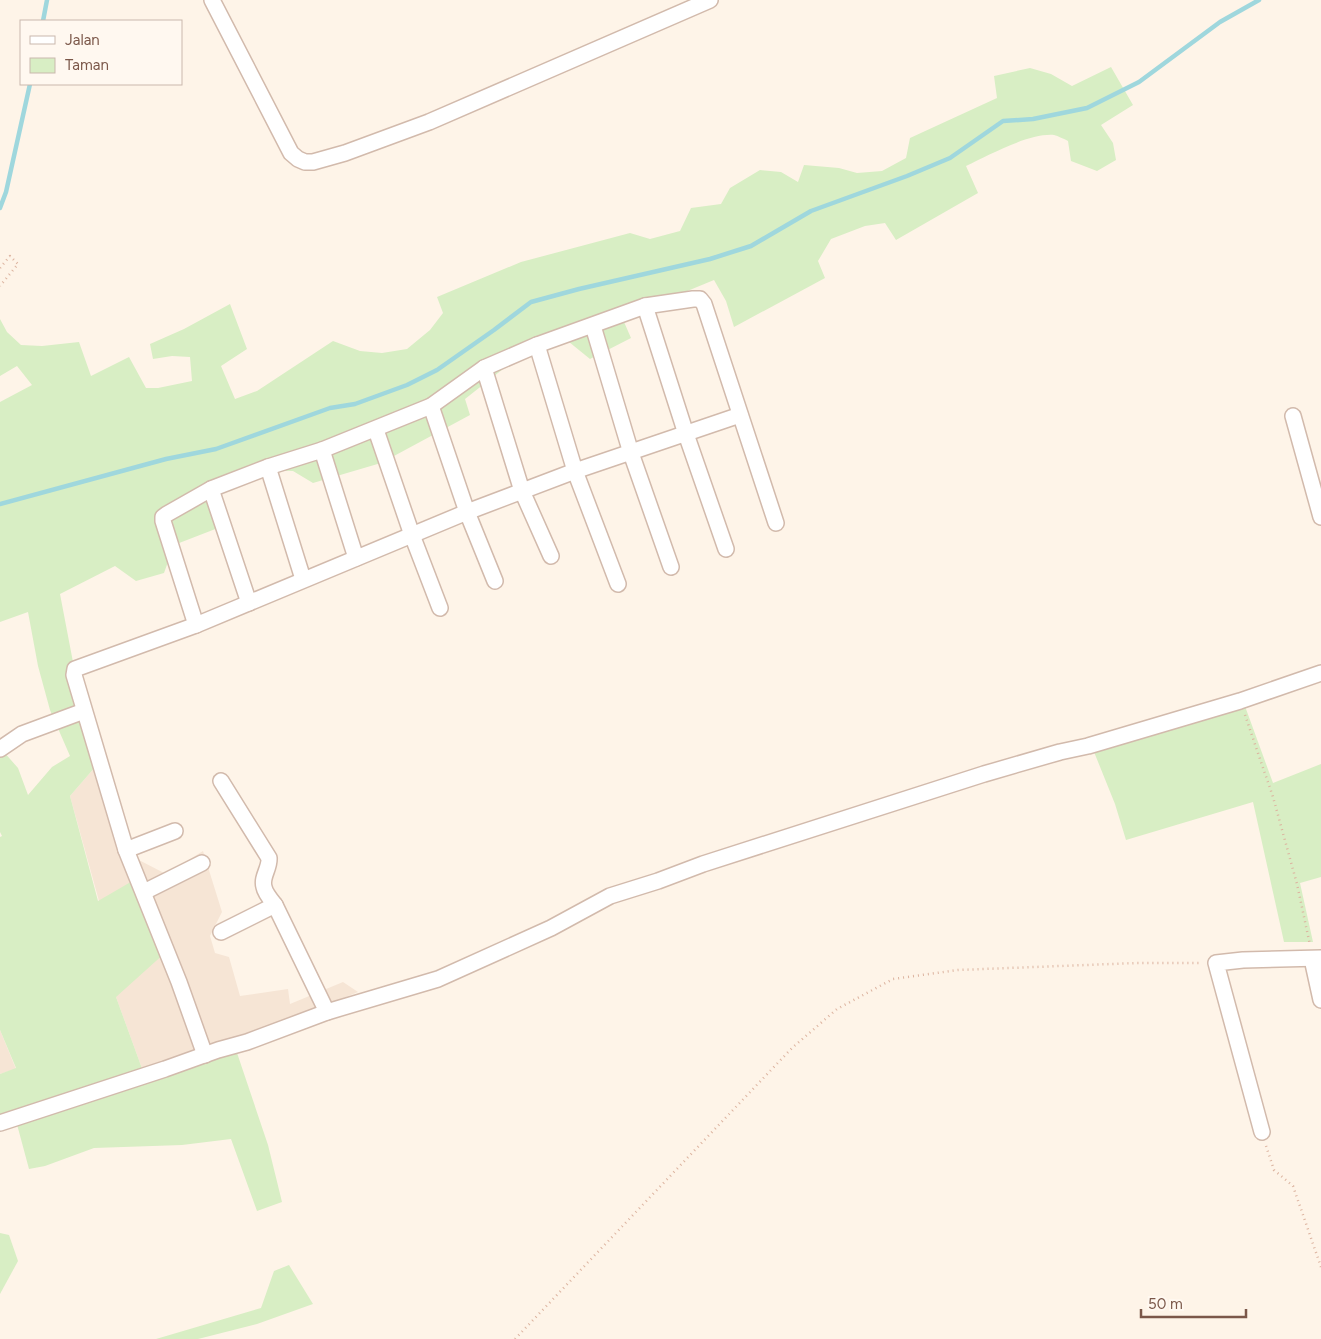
<svg xmlns="http://www.w3.org/2000/svg" width="1321" height="1339" viewBox="0 0 1321 1339" font-family="Figtree,sans-serif">
<rect width="100%" height="100%" fill="#fef4e8"/>
<g fill="#f6e5d5">
<polygon points="96,766 135,858 166,874 203,851 222,912 210,936 215,953 229,957 240,996 288,989 290,1004 343,982 358,992 244,1039 144,1074 116,997 99,901 70,796"/>
<polygon points="0,1030 16,1069 0,1074"/>
</g>
<g fill="#d8eec4">
<path d="M1111 67 1133 105 1101 125 1113 143 1116 160 1097 171 1071 161 1068 141C1064 139 1058 136 1054 135 1029 133 989 155 966 166L978 193 896 240 885 223 865 226 831 239 818 261 825 278 734 327 726 301 714 280 651 306 621 315 631 338 590 359 558 333 517 358 465 399 470 415 381 463 313 483 293 471 259 470 221 491 218 528 174 545 164 573 136 581 115 566 60 594 89 746 96 766 70 796 98 901 141 876 166 952 116 997 144 1074 166 1067 196 1049 233 1041 268 1145 282 1202 257 1211 231 1139 182 1145 94 1148 45 1166 29 1169 15 1117 0 1121V1074L16 1068 0 1030V837L2 836 0 832V752L3 751 18 768 28 795 52 767 70 756 50 710 38 666 28 612 0 622V402L32 385 17 366 0 376V319L7 332 21 345 42 346 79 342 91 376 129 357 146 388H158L192 381 190 357 172 356 153 359 150 344 184 329 230 304 247 349 221 366 235 399 257 391 333 341 360 351 382 353 407 349 430 330 443 313 437 297 521 262 630 233 650 239 680 231 691 208 721 204 730 188 760 170 781 172 798 182 804 165 839 168 857 173 882 171 906 158 910 138 997 98 994 76 1030 68 1051 74 1072 86Z"/>
<polygon points="1242,698 1273,783 1321,764 1321,877 1300,883 1313,942 1284,942 1253,802 1126,840 1115,804 1088,737"/>
<polygon points="0,1233 9,1235 18,1261 0,1294"/>
<polygon points="289,1265 313,1304 257,1324 198,1339 156,1339 261,1308 274,1271"/>
</g>
<g fill="none" stroke-linecap="round" stroke-linejoin="round">
<g stroke="#9fd7dd" stroke-width="4.5">
<polyline points="43,21 47,0"/>
<polyline points="0,208 6,192 30,84"/>
<polyline points="0,504 166,459 216,449 330,408 355,404 407,385 437,370 494,330 531,302 579,289 710,259 751,246 811,211 907,176 950,158 1003,121 1033,119 1087,108 1139,82 1220,22 1259,0"/>
</g>
<g stroke="#d2baac" stroke-width="18">
<g id="minor">
<polyline points="212,0 291,153 298,159 305,162 313,162 345,153 429,122 710,0"/>
<polyline points="645,306 686,434 726,549"/>
<polyline points="593,326 631,453 671,567"/>
<polyline points="537,345 575,471 618,584"/>
<polyline points="484,368 522,491 551,556"/>
<polyline points="431,406 467,512 495,581"/>
<polyline points="1293,416 1321,517"/>
<polyline points="376,430 412,535 440,608"/>
<polyline points="322,450 356,558"/>
<polyline points="268,467 303,579"/>
<polyline points="211,489 249,603"/>
<polyline points="196,625 163,521 163,517 167,514 211,489 268,467 322,450 431,406 484,368 537,345 645,306 693,299 700,299 704,304 776,523"/>
<polyline points="0,749 22,734 84,711"/>
<path d="M221 781 269 858C270 868 261 877 264 887 265 893 271 900 275 905"/>
<polyline points="126,850 175,831"/>
<polyline points="144,892 202,863"/>
<polyline points="221,932 275,905 327,1012"/>
<polyline points="1312,959 1321,1000"/>
<polyline points="205,1055 179,982 126,850 74,675 75,669 196,625 467,512 575,471 740,415"/>
<polyline points="0,1123 165,1069 218,1050 247,1042 327,1012 438,979 551,928 610,896 658,881 703,864 984,774 1060,752 1088,746 1240,701 1321,673"/>
<polyline points="1262,1132 1216,963 1243,960 1321,958"/>
</g>
</g>
<g stroke="#dcb39f" stroke-width="2.5" stroke-dasharray="1 4" stroke-linecap="butt">
<polyline points="0,268 10,256 18,264 0,286"/>
<polyline points="1245,715 1273,797 1297,884 1310,945"/>
<polyline points="1266,1146 1274,1170 1293,1186 1321,1267"/>
<polyline points="515,1339 792,1048 837,1009 893,979 958,970 1137,963 1202,963"/>
</g>
<use href="#minor" stroke="#fff" stroke-width="15"/>
</g>
<rect x="20" y="20" width="162" height="65" fill="#fff8f0" stroke="#cab8ad"/>
<rect x="30" y="36" width="25" height="8" fill="#ffffff" stroke="#cab8ad"/>
<text x="65" y="45" font-size="15" fill="#7b5749">Jalan</text>
<rect x="30" y="58" width="25" height="15" fill="#d8eec4" stroke="#cab8ad"/>
<text x="65" y="70" font-size="15" fill="#7b5749">Taman</text>
<path d="M1141 1309v8h105v-8" fill="none" stroke="#7b5749" stroke-width="2.5"/>
<text x="1148" y="1309" font-size="15" fill="#7b5749" stroke="#fff8f0" stroke-width="4" paint-order="stroke">50 m</text>
</svg>
